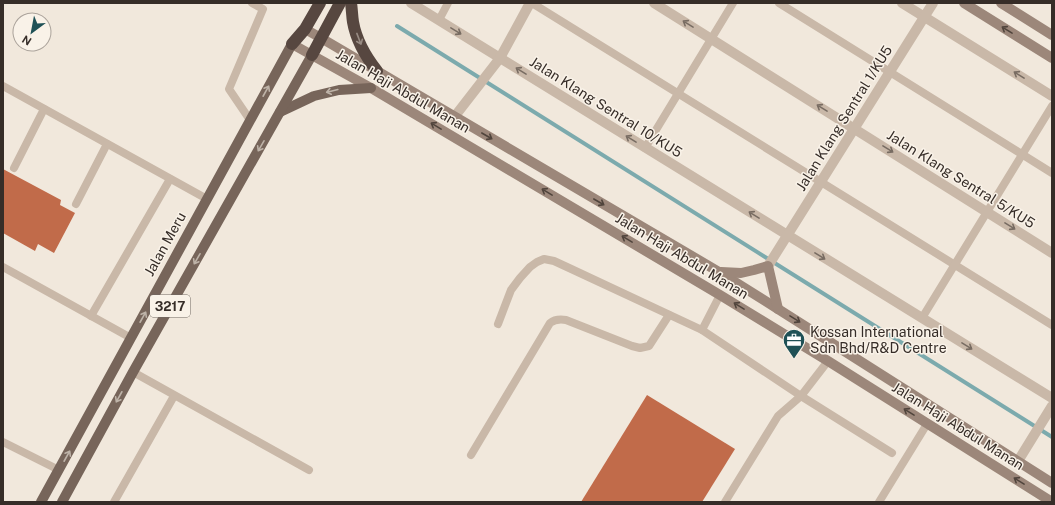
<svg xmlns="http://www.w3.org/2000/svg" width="1055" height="505" viewBox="0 0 1055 505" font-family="'Public Sans',sans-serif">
<rect width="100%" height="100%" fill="#f1e8dc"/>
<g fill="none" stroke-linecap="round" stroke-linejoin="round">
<polyline stroke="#7caaad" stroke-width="4" points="397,26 1052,437"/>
</g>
<g fill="#c16b4a">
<polygon points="3,169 61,200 60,205 75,213 54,253 38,244 35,251 3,233"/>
<polygon points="647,395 735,449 702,502 581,502"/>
</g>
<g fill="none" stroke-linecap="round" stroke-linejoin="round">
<g stroke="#c9b8a8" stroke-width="8">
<polyline points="532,3 1052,325"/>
<polyline points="779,3 1052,173"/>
<polyline points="439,20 448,3"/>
<polyline points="3,86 207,199"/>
<polyline points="250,120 229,89 263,9 252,3"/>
<polyline points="645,148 733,3"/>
<polyline points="14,168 44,109"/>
<polyline points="76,204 107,144"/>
<polyline points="3,267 131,338"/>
<polyline points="720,295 702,330 801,396 892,453"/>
<polyline points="91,316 170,179"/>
<polyline points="922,318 1052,106"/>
<polyline points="498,324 511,290 520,278 530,267 537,262 544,259 554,261 567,267 702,330"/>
<polyline points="133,372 309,470"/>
<polyline points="3,442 59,470"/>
<path d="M471 455 550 323C555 319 560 319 566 320L632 346 640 348 649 346 669 315"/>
<polyline points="114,502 174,396"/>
<polyline points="725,502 778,416 801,396 828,361"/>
<polyline points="879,502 927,424"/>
</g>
<g stroke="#c9b8a8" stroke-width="10">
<polyline points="411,3 1052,398"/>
<polyline points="654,3 1052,253"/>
<polyline points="902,3 1052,96"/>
<polyline points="455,116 500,58 530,3"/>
<polyline points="768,266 933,3"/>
<polyline points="1018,461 1052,406"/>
</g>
<g stroke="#9c877a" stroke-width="10">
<polyline points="964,3 1052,58"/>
<polyline points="1001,3 1052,35"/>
<polyline points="305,29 321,38 719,272 778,309 1052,483"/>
<polyline points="292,44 371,88 720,295 828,361 1052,502"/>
<polyline points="721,272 741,273 754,270 768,266 778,309"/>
</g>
<g stroke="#77655a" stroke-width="10">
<polyline points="280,112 314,96 339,90 371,88"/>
<polyline points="41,502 292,44"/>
<polyline points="62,502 133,372 312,55"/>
</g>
<g stroke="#574740" stroke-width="12">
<path d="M351 3C352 9 352 16 353 22 356 39 366 57 377 71"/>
<polyline points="292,44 305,29 320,3"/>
<polyline points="312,55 340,3"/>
</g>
</g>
<defs><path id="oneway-shaft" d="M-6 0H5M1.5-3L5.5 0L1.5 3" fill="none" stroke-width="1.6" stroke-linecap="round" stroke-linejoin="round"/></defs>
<g stroke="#786c62">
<use href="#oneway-shaft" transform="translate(688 24) rotate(-148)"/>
<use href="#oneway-shaft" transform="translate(456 31) rotate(31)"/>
<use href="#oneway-shaft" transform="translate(521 71) rotate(-148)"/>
<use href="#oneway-shaft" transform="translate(1019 75) rotate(-148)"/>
<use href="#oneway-shaft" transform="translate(822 108) rotate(-148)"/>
<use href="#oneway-shaft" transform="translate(631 139) rotate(-148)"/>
<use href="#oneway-shaft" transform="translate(888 149) rotate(32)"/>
<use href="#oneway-shaft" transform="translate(754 215) rotate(-148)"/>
<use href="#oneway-shaft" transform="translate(1010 226) rotate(32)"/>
<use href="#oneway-shaft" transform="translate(820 256) rotate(32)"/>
<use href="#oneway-shaft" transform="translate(967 346) rotate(32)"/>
</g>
<g stroke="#50443c">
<use href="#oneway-shaft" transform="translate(1007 30) rotate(-148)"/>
<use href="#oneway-shaft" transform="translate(436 126) rotate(-149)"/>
<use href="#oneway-shaft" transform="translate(487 136) rotate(30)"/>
<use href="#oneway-shaft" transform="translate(547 192) rotate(-149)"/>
<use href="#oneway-shaft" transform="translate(599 202) rotate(30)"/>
<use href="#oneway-shaft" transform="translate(627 239) rotate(-149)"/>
<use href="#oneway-shaft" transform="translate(739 306) rotate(-148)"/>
<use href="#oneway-shaft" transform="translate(795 319) rotate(32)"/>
<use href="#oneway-shaft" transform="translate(909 412) rotate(-148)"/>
<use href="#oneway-shaft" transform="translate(1019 481) rotate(-148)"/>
</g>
<use stroke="#988b83" href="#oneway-shaft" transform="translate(359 39) rotate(69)"/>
<g stroke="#beb3a8">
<use href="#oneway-shaft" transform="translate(266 91) rotate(-61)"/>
<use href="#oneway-shaft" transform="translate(332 91) rotate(166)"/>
<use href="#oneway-shaft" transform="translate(261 146) rotate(120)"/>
<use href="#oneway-shaft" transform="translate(197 259) rotate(120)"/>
<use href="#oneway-shaft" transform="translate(143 317) rotate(-61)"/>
<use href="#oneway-shaft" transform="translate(119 397) rotate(119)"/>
<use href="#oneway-shaft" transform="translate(67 456) rotate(-61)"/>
</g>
<defs>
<g id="office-pin" transform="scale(1.15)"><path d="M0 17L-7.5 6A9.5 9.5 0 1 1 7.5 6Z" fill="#1f5156" stroke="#f9f2e8"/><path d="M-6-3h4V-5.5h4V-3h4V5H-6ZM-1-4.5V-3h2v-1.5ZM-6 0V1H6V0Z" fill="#fff"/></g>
</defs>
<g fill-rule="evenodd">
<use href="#office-pin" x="794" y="340"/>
</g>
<g text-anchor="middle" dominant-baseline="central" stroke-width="3" stroke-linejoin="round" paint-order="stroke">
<rect fill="#f9f2e8" stroke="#706862" stroke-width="1" x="150" y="295" width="40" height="22" rx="3"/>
<g font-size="13" font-weight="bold" fill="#362d28">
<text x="170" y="306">3217</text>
</g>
<g font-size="14" fill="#362d28" stroke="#f9f2e8">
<text transform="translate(403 91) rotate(30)">Jalan Haji Abdul Manan</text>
<text transform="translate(606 107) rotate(32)">Jalan Klang Sentral 10/KU5</text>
<text transform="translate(844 118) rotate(-58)">Jalan Klang Sentral 1/KU5</text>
<text transform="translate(961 179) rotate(32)">Jalan Klang Sentral 5/KU5</text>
<text transform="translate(165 244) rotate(-61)">Jalan Meru</text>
<text transform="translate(682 256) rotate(31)">Jalan Haji Abdul Manan</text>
<text transform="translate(958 426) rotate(32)">Jalan Haji Abdul Manan</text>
</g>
<g font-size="14" fill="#362d28" stroke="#f9f2e8" text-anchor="start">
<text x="810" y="332">Kossan International<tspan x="810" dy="16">Sdn Bhd/R&amp;D Centre</tspan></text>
</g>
</g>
<rect width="1055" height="505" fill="none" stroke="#362d28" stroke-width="8"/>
<g transform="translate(32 32) rotate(212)"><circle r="19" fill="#f9f2e8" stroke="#aba39b"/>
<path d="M0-3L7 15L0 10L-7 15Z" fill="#1f5156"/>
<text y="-6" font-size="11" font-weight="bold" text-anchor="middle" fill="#362d28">N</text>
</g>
</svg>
